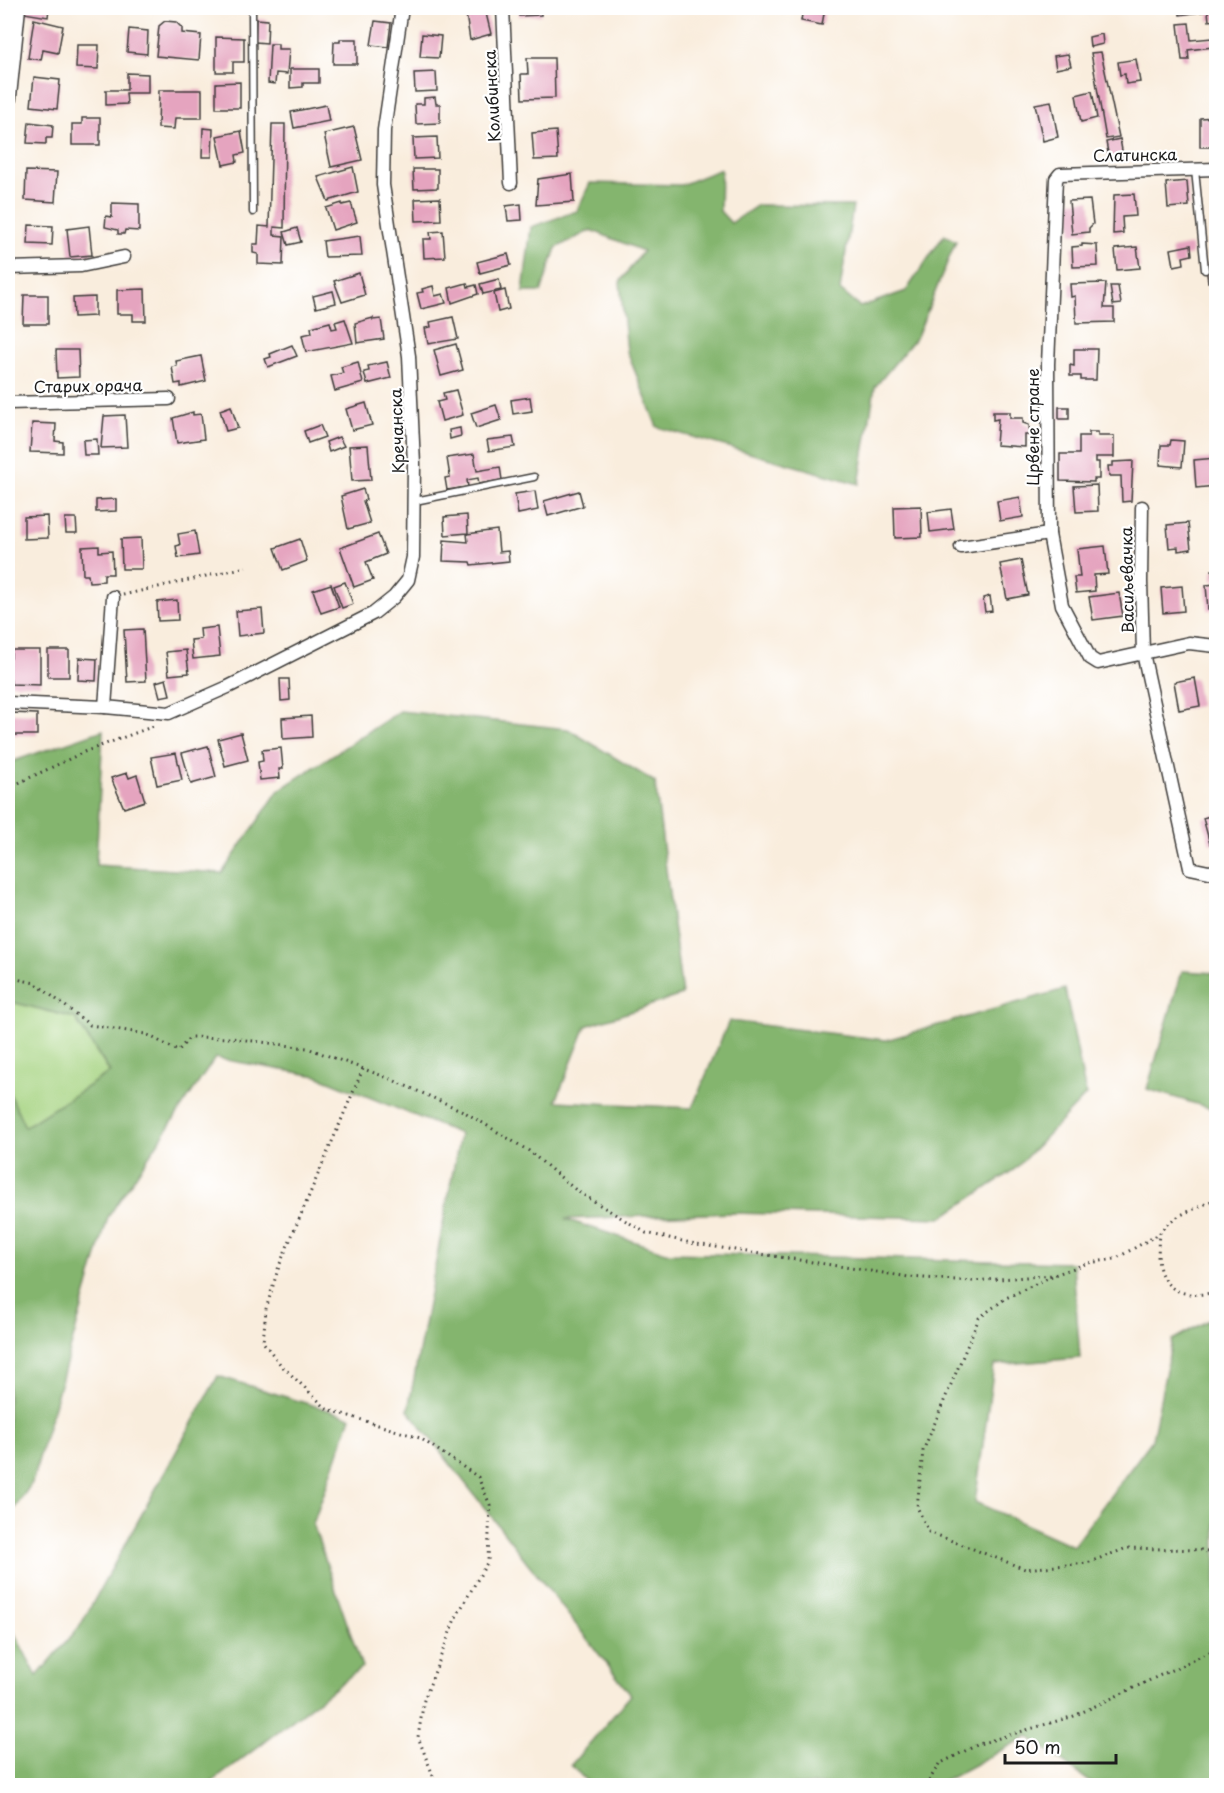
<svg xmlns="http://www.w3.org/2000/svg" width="1224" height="1793" viewBox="0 0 1224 1793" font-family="'Playpen Sans',sans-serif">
<rect width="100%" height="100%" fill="#fff"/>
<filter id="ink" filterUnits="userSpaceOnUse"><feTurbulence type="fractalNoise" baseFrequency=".0167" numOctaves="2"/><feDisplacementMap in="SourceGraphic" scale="12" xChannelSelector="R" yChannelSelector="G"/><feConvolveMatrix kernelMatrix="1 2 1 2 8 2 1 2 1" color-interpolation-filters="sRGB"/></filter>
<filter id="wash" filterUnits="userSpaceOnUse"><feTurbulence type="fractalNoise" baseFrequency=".008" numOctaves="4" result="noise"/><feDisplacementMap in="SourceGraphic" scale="24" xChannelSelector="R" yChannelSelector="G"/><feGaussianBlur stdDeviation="1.35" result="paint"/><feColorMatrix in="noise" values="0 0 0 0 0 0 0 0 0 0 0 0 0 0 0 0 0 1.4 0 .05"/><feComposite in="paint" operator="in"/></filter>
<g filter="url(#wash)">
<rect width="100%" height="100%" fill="#f9eddd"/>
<polygon fill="#a5d380" stroke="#60784e" stroke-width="1.5" points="8,1001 75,1018 110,1073 25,1127 8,1090"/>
<g fill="#84b56e" stroke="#506845" stroke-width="1.5">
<polygon points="721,169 720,211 731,223 758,205 853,206 840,290 860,307 906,291 944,235 956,241 917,336 875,387 859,484 657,427 627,351 620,282 643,251 591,230 556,248 541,292 523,292 531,227 577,211 590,183 681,185"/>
<polygon points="400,711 568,729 655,782 682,995 586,1026 556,1101 692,1108 729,1021 886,1040 1065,989 1086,1095 1015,1169 941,1218 733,1213 565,1219 669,1253 1073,1263 1080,1358 994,1365 975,1502 1073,1546 1152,1440 1172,1340 1216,1316 1216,1785 1094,1785 1028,1736 937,1785 590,1785 571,1765 631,1695 408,1410 460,1134 317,1076 215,1058 108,1217 32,1483 8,1518 8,1090 25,1127 110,1072 75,1018 8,1001 8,921 12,921 8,913 8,763 103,730 96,865 222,873 279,790"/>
<polygon points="1182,971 1216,973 1216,1110 1147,1089"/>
<polygon points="218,1376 351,1417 313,1524 362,1667 208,1785 8,1785 8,1621 37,1676 80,1626"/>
</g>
<g id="blocks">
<g fill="#e5a4bf">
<polygon points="25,8 49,8 48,17 24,13"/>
<polygon points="519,8 541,8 541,15 519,16"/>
<polygon points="803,8 825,8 822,25 801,21"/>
<polygon points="1179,8 1216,8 1216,20 1209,21 1208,11 1180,15"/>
<polygon points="485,9 491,34 470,40 466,14"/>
<polygon points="34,19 63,26 58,53 43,50 41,60 28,58"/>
<polygon points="256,19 268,20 267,43 255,42"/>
<polygon points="165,21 176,22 182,28 182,33 201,35 199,60 156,56 159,26"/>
<polygon points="375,21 391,23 388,47 371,45"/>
<polygon points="1189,23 1191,40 1212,38 1213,47 1188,50 1189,60 1182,60 1178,24"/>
<polygon points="129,29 148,31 147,54 127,52"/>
<polygon points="422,34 441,36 439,58 420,57"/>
<polygon points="1102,34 1103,44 1090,47 1089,37"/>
<polygon points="216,37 244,38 244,62 233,62 233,72 216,72"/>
<polygon points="340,39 357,39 357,64 333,64 334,42 340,42"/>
<polygon points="270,44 278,44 278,49 289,49 287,74 276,73 275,84 268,83"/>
<polygon points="77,45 99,45 98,69 76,68"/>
<polygon points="1101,52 1119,137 1106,139 1091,53"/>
<polygon points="1068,54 1071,66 1056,69 1054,56"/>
<polygon points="527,58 554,58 555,98 522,99 521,74 528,74"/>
<polygon points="1136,59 1140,82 1126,84 1125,74 1120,75 1118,62"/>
<polygon points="290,69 319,69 319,83 303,83 303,87 290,88"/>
<polygon points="436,72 437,91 415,92 414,73"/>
<polygon points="127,73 148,74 148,93 126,93 127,104 106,105 106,90 127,90"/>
<polygon points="34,77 60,80 57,109 31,106"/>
<polygon points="240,82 240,108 216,108 216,83"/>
<polygon points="159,90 202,90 202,118 175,118 174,129 158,128"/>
<polygon points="1092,91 1097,118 1081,122 1076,95"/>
<polygon points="435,97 436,104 440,104 440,123 416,124 415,104 424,104 424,98"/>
<polygon points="1051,101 1058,137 1043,141 1035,104"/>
<polygon points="326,105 329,121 294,128 291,112"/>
<polygon points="1216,117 1216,147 1200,147 1200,118"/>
<polygon points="82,118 100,118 100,145 72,145 72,124 82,124"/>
<polygon points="29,122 53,125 52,138 46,138 46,144 27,143"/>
<polygon points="272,124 285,124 284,228 274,227 274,235 284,236 283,265 258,264 258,254 253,253 253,244 258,244 259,226 269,227"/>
<polygon points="354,127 362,160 331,167 324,134"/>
<polygon points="203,128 213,129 212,157 202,157"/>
<polygon points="241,131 245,153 236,155 237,162 223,165 217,136"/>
<polygon points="556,131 558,159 534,160 532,133"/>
<polygon points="437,137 438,158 414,159 413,138"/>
<polygon points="1120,139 1123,156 1109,158 1106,142"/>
<polygon points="353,167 358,192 328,201 318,177"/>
<polygon points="413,169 438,169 438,188 414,189"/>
<polygon points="26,171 57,172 55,202 25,200"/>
<polygon points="572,174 574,202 536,205 538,179"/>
<polygon points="1187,181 1189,206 1168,208 1166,183"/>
<polygon points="1134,194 1136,216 1122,217 1123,233 1113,234 1114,195"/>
<polygon points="440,198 441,220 416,221 415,199"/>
<polygon points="1090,200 1093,224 1089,228 1089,232 1072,234 1069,201"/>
<polygon points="112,203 139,204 139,231 125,230 124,234 118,234 118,230 105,227 106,216 112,217"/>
<polygon points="342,203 342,205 351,203 357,222 333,230 326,208"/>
<polygon points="521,204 522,220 508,221 506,206"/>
<polygon points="29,225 53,226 52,245 28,244"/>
<polygon points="89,226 92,255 70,257 67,229"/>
<polygon points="297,228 301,242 288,245 284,232"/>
<polygon points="443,231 445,257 424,258 423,239 431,239 430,232"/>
<polygon points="360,236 362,256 325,257 323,241"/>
<polygon points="1082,244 1097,245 1098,266 1073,267 1072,247 1082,246"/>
<polygon points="1191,245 1192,255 1183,257 1184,264 1174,266 1171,249"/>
<polygon points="1137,247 1140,268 1117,270 1115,249"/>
<polygon points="508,254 511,265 480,273 477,262"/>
<polygon points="1216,264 1216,280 1208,282 1206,266"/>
<polygon points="359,273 365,295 342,302 334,281"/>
<polygon points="499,279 501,290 483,294 480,284"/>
<polygon points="467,283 468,287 476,285 478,294 452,303 449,288"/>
<polygon points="1106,283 1104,308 1114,308 1114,322 1076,323 1075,296 1071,297 1070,284"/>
<polygon points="433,286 435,296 443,294 446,303 421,309 417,293 423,292 422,289"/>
<polygon points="1110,286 1118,286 1121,304 1113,305"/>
<polygon points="145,289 146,321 133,321 133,314 117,314 117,290"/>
<polygon points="505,290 509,309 498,312 494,293"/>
<polygon points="333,291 336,303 316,308 313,296"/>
<polygon points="24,295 48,295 48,324 23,324"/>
<polygon points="95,297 95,316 74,317 73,298"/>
<polygon points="453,317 458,339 428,344 425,328 431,327 430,322"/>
<polygon points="373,318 373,320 381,319 384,339 357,343 355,323"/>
<polygon points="345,319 353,343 306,352 302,335 312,333 311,327 330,322 332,329 337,328 335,322"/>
<polygon points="456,344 463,370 441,376 434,350"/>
<polygon points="292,345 297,356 268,367 265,359 271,357 270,354"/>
<polygon points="1074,349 1097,349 1096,380 1081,380 1081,376 1070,376 1070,365 1074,366"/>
<polygon points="56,350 78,350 79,377 57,378"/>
<polygon points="201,356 206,381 181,387 181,383 175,384 172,367 177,366 176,361"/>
<polygon points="358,362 363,383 335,391 331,376 343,373 341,367"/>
<polygon points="387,362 391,378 367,384 364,372 369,371 368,366"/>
<polygon points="456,390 463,415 442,421 437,402 445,400 443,393"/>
<polygon points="530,397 532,411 513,414 511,400"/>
<polygon points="366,403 372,425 352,430 346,409"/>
<polygon points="496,405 501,420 476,428 471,413"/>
<polygon points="231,406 238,428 226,431 220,410"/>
<rect x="1059" y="407" width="10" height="12"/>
<polygon points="193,412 193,415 201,414 204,439 177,443 173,418"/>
<polygon points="993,412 1010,412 1010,418 1023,418 1023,423 1029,425 1030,435 1025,435 1025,447 996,445 998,419 993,420"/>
<polygon points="125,415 127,447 101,448 104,416"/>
<polygon points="32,423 56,424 55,441 63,442 63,453 30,452"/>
<polygon points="320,425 325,437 308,443 304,431"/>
<polygon points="460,428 461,436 450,439 449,430"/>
<polygon points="1089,432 1098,432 1098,436 1114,436 1114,457 1096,457 1096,462 1099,462 1099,479 1094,479 1094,482 1060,481 1060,454 1079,454 1079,436 1089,436"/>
<polygon points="339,437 344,446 329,452 326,442"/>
<polygon points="513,437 515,447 489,451 487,440"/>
<polygon points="97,439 98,455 84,455 83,440"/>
<polygon points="1171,440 1184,441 1182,467 1160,465 1161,445 1170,445"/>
<polygon points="368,445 371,480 352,481 349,446"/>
<polygon points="474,454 477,471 500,467 502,480 479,484 478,478 467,480 468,487 447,490 445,478 450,477 447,458"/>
<polygon points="1216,458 1216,486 1196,488 1194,460"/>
<polygon points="1133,461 1131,501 1122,502 1121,476 1109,476 1108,466 1113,466 1113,462"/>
<polygon points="1097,485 1098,511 1076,512 1074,486"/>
<polygon points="363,489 366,500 363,501 370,523 348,529 341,496"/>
<polygon points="535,491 538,510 518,514 515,494"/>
<polygon points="579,491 583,506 548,516 544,501"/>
<polygon points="1020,497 1023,517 1000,521 997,501"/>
<polygon points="116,499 116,511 96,512 96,500"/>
<polygon points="921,506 922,537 895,538 894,507"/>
<polygon points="951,509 954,529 930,532 928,512"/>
<polygon points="467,515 468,533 445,535 444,517"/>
<polygon points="47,516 48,538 24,539 24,517"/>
<polygon points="65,518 76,518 77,533 66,533"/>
<polygon points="1188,523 1191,549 1178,551 1178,547 1169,548 1167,525"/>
<polygon points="497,530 499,552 508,551 509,561 471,565 470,562 443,561 444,540 468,542 467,534"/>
<polygon points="195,531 199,555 178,558 176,546 180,545 178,534"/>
<polygon points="378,534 386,554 366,562 373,580 354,587 340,548"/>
<polygon points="141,538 142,569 122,569 121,539"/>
<polygon points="300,539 307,561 283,570 275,548"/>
<polygon points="99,546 99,552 112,551 113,574 104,574 104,581 89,582 88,575 83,575 82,547"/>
<polygon points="1105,546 1108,574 1094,575 1095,591 1076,593 1074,577 1080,577 1077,549"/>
<polygon points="1021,560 1028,595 1007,599 1000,564"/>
<polygon points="1212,570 1216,570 1216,581 1213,581"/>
<polygon points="345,582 353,604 342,608 334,586"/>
<polygon points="331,584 339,607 321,613 313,590"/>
<polygon points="1216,584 1216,610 1208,610 1206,585"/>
<polygon points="1182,586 1184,611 1163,613 1161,588"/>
<polygon points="1119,593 1123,616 1093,620 1089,597"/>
<polygon points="990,596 992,611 985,612 983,598"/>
<polygon points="177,600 178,620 158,621 157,602"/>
<polygon points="262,609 264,633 238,636 236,611"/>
<polygon points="217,627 220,656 193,659 191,640 201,639 200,629"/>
<polygon points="143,629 146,681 127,682 124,630"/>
<polygon points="11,650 40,650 40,685 11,684 8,658 11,658"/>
<rect x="48" y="650" width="21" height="27"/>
<polygon points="186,650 189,673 169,675 166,652"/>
<polygon points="79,658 97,659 96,681 78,680"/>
<polygon points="1195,678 1200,706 1179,710 1174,682"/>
<polygon points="166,679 170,695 160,697 156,682"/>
<polygon points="280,679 289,679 290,700 281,701"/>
<polygon points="11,713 37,714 37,735 11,735"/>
<polygon points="311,716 312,737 283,739 282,718"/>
<polygon points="241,733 248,760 225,766 218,739"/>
<polygon points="208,746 216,777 191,784 182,753"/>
<polygon points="281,748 283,769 279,769 280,778 260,780 258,762 263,761 262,750"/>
<polygon points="176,753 182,780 157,785 151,757"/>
<polygon points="127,773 129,778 137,775 145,801 124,808 111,778"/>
<polygon points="1216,814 1216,842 1210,844 1203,818"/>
</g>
</g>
</g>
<g filter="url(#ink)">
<use href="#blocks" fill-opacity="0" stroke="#3d3b39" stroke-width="1.5"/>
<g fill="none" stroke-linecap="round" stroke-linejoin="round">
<g stroke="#3d3b39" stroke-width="9">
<g id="service">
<polyline points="252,8 253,212"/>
<polyline points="1195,170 1205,270"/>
<polyline points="415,501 534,477"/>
</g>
</g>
<g stroke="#3d3b39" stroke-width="15">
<g id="minor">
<polyline points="503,8 511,183"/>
<polyline points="8,116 19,8"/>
<polyline points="1216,169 1060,174 1056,179 1048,364 1049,534 1062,605 1090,658 1098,663 1189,643 1216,646"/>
<polyline points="8,268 81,266 124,257"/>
<polyline points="8,403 169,399"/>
<polyline points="1142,507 1141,581 1143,653 1190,868 1209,872 1216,871"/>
<polyline points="961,547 1049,534"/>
<polyline points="113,597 105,707 169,713 228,687 374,613 394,597 408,580 413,557 414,464 409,356 383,185 384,130 402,8"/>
<polyline points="8,703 105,707"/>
</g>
</g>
<g stroke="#3d3b39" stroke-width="3" stroke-dasharray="1.5 4.5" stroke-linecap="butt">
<polyline points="123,595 246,567"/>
<polyline points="8,788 84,752 154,726"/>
<polyline points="8,977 35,983 90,1025 146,1034 178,1051 190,1037 231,1038 307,1048 388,1078 463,1111 529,1151 577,1191 646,1233 696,1244 909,1277 972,1281 1054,1275 1088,1263 1115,1259 1159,1234"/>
<polyline points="363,1069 279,1266 266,1309 263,1342 281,1365 327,1409 420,1438 478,1477 490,1505 488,1561 455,1619 424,1700 418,1737 437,1786"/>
<path d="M1216 1198C1198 1210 1174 1213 1161 1231 1157 1237 1159 1246 1158 1254 1158 1292 1186 1299 1216 1292"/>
<polyline points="1052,1276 1006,1298 979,1318 923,1451 917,1507 929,1532 1025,1569 1087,1563 1127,1548 1201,1550 1216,1555"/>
<polyline points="926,1786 939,1764 979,1744 1074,1716 1216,1649"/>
</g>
<use href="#service" stroke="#fff" stroke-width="6"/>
<use href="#minor" stroke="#fff" stroke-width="12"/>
</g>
</g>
<g text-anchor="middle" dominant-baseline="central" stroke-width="4.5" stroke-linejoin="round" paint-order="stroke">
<g font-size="16" fill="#1c1c1c" stroke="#fff">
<text transform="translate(491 96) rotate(-93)">Колибинска</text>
<text transform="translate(1135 154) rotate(-1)">Слатинска</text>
<text transform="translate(88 385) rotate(-1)">Старих орача</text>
<text transform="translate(1032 427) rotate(-90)">Црвене стране</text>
<text transform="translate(396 431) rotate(-92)">Кречанска</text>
<text transform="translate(1126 580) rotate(-91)">Васиљевачка</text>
</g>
</g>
<rect width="1224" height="1793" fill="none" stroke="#fff" stroke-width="30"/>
<path d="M1005 1754v9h111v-9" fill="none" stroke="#1c1c1c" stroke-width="3"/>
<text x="1014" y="1754" font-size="18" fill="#1c1c1c" stroke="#ffffff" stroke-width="4.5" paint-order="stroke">50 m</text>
</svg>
